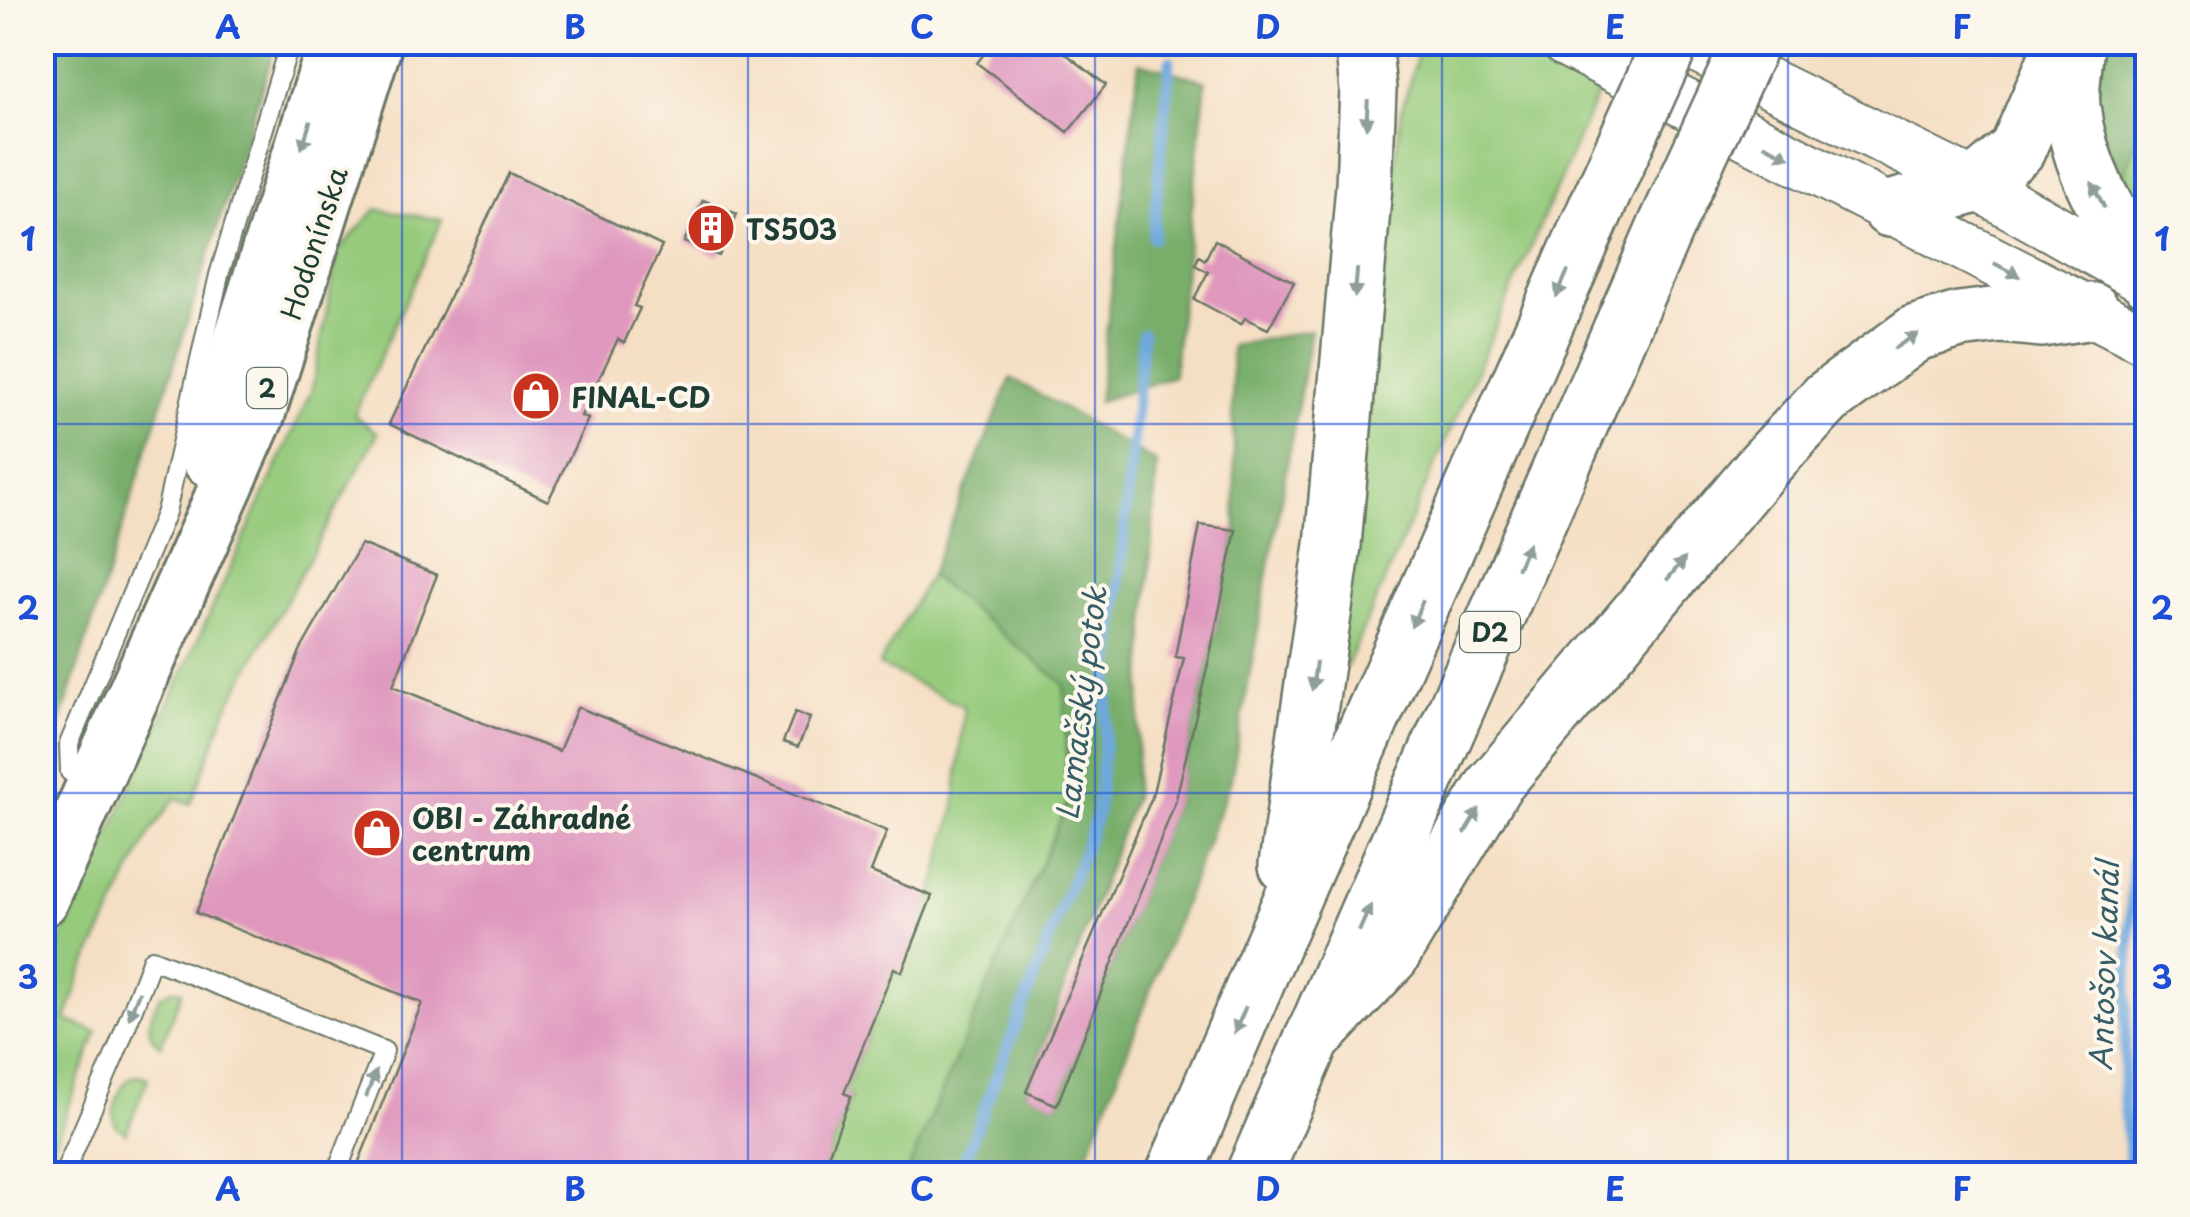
<svg xmlns="http://www.w3.org/2000/svg" width="2190" height="1217" viewBox="0 0 2190 1217" font-family="'Playpen Sans',sans-serif">
<rect width="100%" height="100%" fill="#fbf7ec"/>
<filter id="ink" filterUnits="userSpaceOnUse"><feTurbulence type="fractalNoise" baseFrequency=".01" numOctaves="2"/><feDisplacementMap in="SourceGraphic" scale="20" xChannelSelector="R" yChannelSelector="G"/><feConvolveMatrix kernelMatrix="1 2 1 2 8 2 1 2 1" color-interpolation-filters="sRGB"/></filter>
<filter id="wash" filterUnits="userSpaceOnUse"><feTurbulence type="fractalNoise" baseFrequency=".0048" numOctaves="4" result="noise"/><feDisplacementMap in="SourceGraphic" scale="40" xChannelSelector="R" yChannelSelector="G"/><feGaussianBlur stdDeviation="2.25" result="paint"/><feColorMatrix in="noise" values="0 0 0 0 0 0 0 0 0 0 0 0 0 0 0 0 0 1.4 0 .05"/><feComposite in="paint" operator="in"/></filter>
<g filter="url(#wash)">
<rect width="100%" height="100%" fill="#f5dfc4"/>
<g fill="#96ca7b" stroke="#5a8458" stroke-width="2.5">
<polygon points="1421,43 1507,43 1601,86 1347,666 1327,658 1402,109"/>
<polygon points="2147,106 2147,218 2121,184"/>
<polygon points="376,209 442,220 354,415 378,433 226,710 191,804 175,798 150,833 82,973 66,1020 97,1032 43,1174 43,980 312,389 338,251"/>
<polygon points="930,575 1064,684 1068,802 906,1174 821,1174 851,1097 844,1093 894,968 902,971 932,896 955,806 964,707 879,665"/>
<path d="M174 989 182 991 161 1046C141 1034 151 1013 160 996Z"/>
<path d="M138 1075 148 1078 126 1133C120 1129 116 1128 114 1120 111 1110 121 1084 129 1079 132 1077 135 1076 138 1075Z"/>
</g>
<g fill="#78ae6b" stroke="#4c7650" stroke-width="2.5">
<polygon points="43,42 276,43 49,759 43,772"/>
<polygon points="2098,43 2147,43 2147,106 2121,184 2090,95"/>
<polygon points="1139,62 1206,81 1173,376 1098,402"/>
<polygon points="1311,330 1231,780 1080,1174 906,1174 1068,802 1064,684 930,575 1011,378 1157,463 1134,797 1026,1092 1057,1105 1175,803 1208,664 1236,530 1231,346"/>
</g>
<g fill="none" stroke-linecap="round" stroke-linejoin="round">
<g stroke="#6ea8de" stroke-width="11">
<polyline points="1153,238 1170,61"/>
<polyline points="959,1174 1097,815 1143,334"/>
<polyline points="2131,1174 2123,1093 2139,719 2148,702"/>
</g>
</g>
<g id="blocks">
<g fill="#df97be">
<polygon points="993,42 1051,42 1106,85 1068,132 977,63"/>
<polygon points="509,173 662,246 634,306 640,308 624,343 618,339 581,416 588,419 548,501 389,424"/>
<polygon points="703,200 737,214 719,256 684,242"/>
<polygon points="1215,240 1294,282 1268,329 1245,318 1241,324 1194,299 1208,272 1195,265 1199,256 1205,260"/>
<polygon points="1200,525 1236,530 1208,664 1175,803 1057,1105 1026,1092 1152,797 1184,658 1175,657"/>
<polygon points="361,544 437,575 393,686 493,727 559,751 577,708 580,708 887,831 871,872 932,896 902,972 894,968 844,1093 851,1096 821,1174 354,1174 422,1003 196,913 300,651"/>
<polygon points="795,712 810,718 798,747 783,742"/>
</g>
</g>
</g>
<g filter="url(#ink)">
<use href="#blocks" fill-opacity="0" stroke="#6a7666" stroke-width="2.5"/>
<g fill="none" stroke-linecap="round" stroke-linejoin="round">
<g stroke="#6a7666" stroke-width="22">
<g id="service">
<polyline points="70,772 69,744 166,512 219,275 290,42"/>
<polyline points="64,1174 117,1050 152,959 384,1051 336,1174"/>
</g>
</g>
<g stroke="#6a7666" stroke-width="52">
<g id="secondary">
<polyline points="1565,42 2148,341"/>
<polyline points="1685,42 1976,185 2148,281"/>
</g>
</g>
<g stroke="#6a7666" stroke-width="58">
<g id="primary">
<polyline points="209,460 241,337 335,42"/>
<polyline points="42,900 258,415 376,42"/>
</g>
</g>
<g stroke="#6a7666" stroke-width="60">
<g id="motorway">
<path d="M2076 42C2075 63 2070 86 2072 106 2079 173 2114 223 2148 279"/>
<polyline points="1890,209 1976,185 2017,150 2064,42"/>
<polyline points="1287,865 1333,545 1364,186 1368,89 1363,42"/>
<polyline points="1312,1040 1391,956 1494,785 1762,467 1827,398 1916,333 1959,320 2000,315 2041,319 2092,311"/>
<polyline points="1174,1174 1278,931 1602,195"/>
<polyline points="1254,1174 1667,224"/>
</g>
</g>
<use href="#service" stroke="#fff" stroke-width="18"/>
<use href="#secondary" stroke="#fff" stroke-width="48"/>
<use href="#primary" stroke="#fff" stroke-width="52"/>
<use href="#motorway" stroke="#fff" stroke-width="55"/>
<g stroke="#6a7666" stroke-width="60" stroke-linecap="butt">
<g id="motorway-bridge">
<polyline points="1602,195 1671,42"/>
<polyline points="1667,224 1751,42"/>
</g>
</g>
<use href="#motorway-bridge" stroke="#fff" stroke-width="55"/>
</g>
<defs><path id="oneway-solid" d="M-6-.8H1V-3.2L6.5 0L1 3.2V.8H-6Z" transform="scale(2.5)"/></defs>
<g fill="#8f9e9a">
<use href="#oneway-solid" transform="translate(1367 114) rotate(93)"/>
<use href="#oneway-solid" transform="translate(306 135) rotate(108)"/>
<use href="#oneway-solid" transform="translate(1777 151) rotate(27)"/>
<use href="#oneway-solid" transform="translate(2098 195) rotate(-117)"/>
<use href="#oneway-solid" transform="translate(2007 270) rotate(28)"/>
<use href="#oneway-solid" transform="translate(1356 283) rotate(95)"/>
<use href="#oneway-solid" transform="translate(1562 284) rotate(114)"/>
<use href="#oneway-solid" transform="translate(1906 341) rotate(-32)"/>
<use href="#oneway-solid" transform="translate(1523 556) rotate(-66)"/>
<use href="#oneway-solid" transform="translate(1676 569) rotate(-50)"/>
<use href="#oneway-solid" transform="translate(1417 614) rotate(114)"/>
<use href="#oneway-solid" transform="translate(1314 676) rotate(98)"/>
<use href="#oneway-solid" transform="translate(1472 821) rotate(-59)"/>
<use href="#oneway-solid" transform="translate(1365 918) rotate(-66)"/>
<use href="#oneway-solid" transform="translate(134 1005) rotate(111)"/>
<use href="#oneway-solid" transform="translate(1240 1020) rotate(113)"/>
<use href="#oneway-solid" transform="translate(371 1084) rotate(-69)"/>
</g>
</g>
<path fill="none" stroke="#1d4ed8" stroke-width="2.5" stroke-opacity="0.55" d="M402 42V1174M748 42V1174M1095 42V1174M1442 42V1174M1788 42V1174M42 424H2148M42 793H2148"/>
<defs>
<g id="building-disc" transform="scale(2.5)"><circle r="9.5" fill="#c8321e" stroke="#fbf7ec"/><path d="M-4-6H4V6H1V3H-1V6H-4ZM-2.5-4.3h1.7v1.8h-1.7ZM.8-4.3h1.7v1.8H.8ZM-2.5-1h1.7V.8h-1.7ZM.8-1h1.7V.8H.8Z" fill="#fff"/></g>
<g id="shop-disc" transform="scale(2.5)"><circle r="9.5" fill="#c8321e" stroke="#fbf7ec"/><path d="M-5-2.5h2.3a2.7 3.5 0 0 1 5.4 0H5L5.5 6h-11ZM-1.5-2.5h3a1.5 2.3 0 0 0-3 0Z" fill="#fff"/></g>
</defs>
<g fill-rule="evenodd">
<use href="#building-disc" x="711" y="228"/>
<use href="#shop-disc" x="536" y="396"/>
<use href="#shop-disc" x="377" y="833"/>
</g>
<g text-anchor="middle" dominant-baseline="central" stroke-width="8" stroke-linejoin="round" paint-order="stroke">
<g fill="#fbf7ec" stroke="#61756b" stroke-width="2.5">
<rect x="247" y="368" width="40" height="40" rx="8"/>
<rect x="1460" y="612" width="60" height="40" rx="8"/>
</g>
<g font-size="25" font-weight="bold" fill="#1f3d34">
<text x="267" y="388">2</text>
<text x="1490" y="632">D2</text>
</g>
<g font-size="28" font-weight="bold" fill="#1f3d34" stroke="#fbf7ec" text-anchor="start">
<text x="746" y="228">TS503</text>
<text x="571" y="396">FINAL-CD</text>
<text x="412" y="817">OBI - Záhradné<tspan x="412" dy="32">centrum</tspan></text>
</g>
<g font-size="28" fill="#1f3d34" stroke="#fbf7ec">
<text transform="translate(313 243) rotate(-72)">Hodonínska</text>
</g>
<g font-size="30" font-style="italic" fill="#375d67" stroke="#fbf7ec">
<text transform="translate(1080 703) rotate(-83)">Lamačský potok</text>
<text transform="translate(2103 966) rotate(-88)">Antošov kanál</text>
</g>
</g>
<rect width="2190" height="1217" fill="none" stroke="#fbf7ec" stroke-width="110"/>
<rect x="55" y="55" width="2080" height="1107" fill="none" stroke="#1d4ed8" stroke-width="4"/>
<g font-size="32" text-anchor="middle" font-weight="bold" fill="#1d4ed8">
<text x="228" y="39">A</text>
<text x="575" y="39">B</text>
<text x="922" y="39">C</text>
<text x="1268" y="39">D</text>
<text x="1615" y="39">E</text>
<text x="1962" y="39">F</text>
<text x="28" y="251">1</text>
<text x="2162" y="251">1</text>
<text x="28" y="620">2</text>
<text x="2162" y="620">2</text>
<text x="28" y="989">3</text>
<text x="2162" y="989">3</text>
<text x="228" y="1201">A</text>
<text x="575" y="1201">B</text>
<text x="922" y="1201">C</text>
<text x="1268" y="1201">D</text>
<text x="1615" y="1201">E</text>
<text x="1962" y="1201">F</text>
</g>
</svg>
